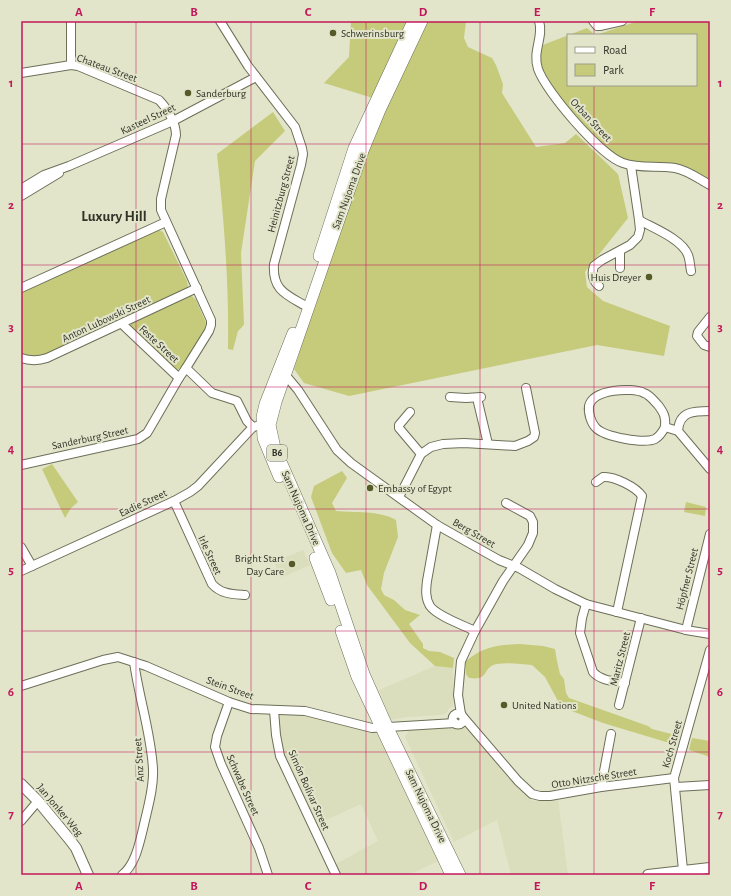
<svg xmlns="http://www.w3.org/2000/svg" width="731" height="896" viewBox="0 0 731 896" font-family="'Alegreya Sans',sans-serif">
<rect width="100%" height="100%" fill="#e3e5cb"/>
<g fill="#dbdebc">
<polygon points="303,550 310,565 281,578 274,562"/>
<polygon points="435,666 453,668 453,707 449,708 447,713 441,715 407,717 391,720 379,690"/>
<polygon points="281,710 380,728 443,859 408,875 341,875 336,864 378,841 361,804 317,824 281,747 278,715"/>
<polygon points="464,727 533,801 558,799 568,875 511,875 497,820 454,842 405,737 410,728"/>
</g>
<g fill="#c5cb7b">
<polygon points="351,21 413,21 376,99 324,83 349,57"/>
<polygon points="426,21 466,21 464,38 468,47 492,58 496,65 503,84 502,93 536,147 565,143 576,134 618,174 628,218 585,272 587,287 603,301 670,326 664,356 597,345 349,396 304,383 294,369 365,151"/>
<polygon points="638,21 710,21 710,183 679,165 630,162 619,158 598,141 562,102 539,67 540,46 587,28 595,35 568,35 568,85 696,85 696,35 596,35"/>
<path d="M273 112 285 131 255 161 241 253 244 324 243 326 238 331 233 350 228 349C229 282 224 220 217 154Z"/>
<polygon points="159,230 163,232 187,281 188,286 185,290 46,356 34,358 21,355 21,291 154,231"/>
<polygon points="188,296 192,296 196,300 206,323 205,330 182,367 177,370 172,368 130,327 132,322"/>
<polygon points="52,464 78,502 71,508 65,518 42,469"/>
<path d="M342 471 347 478 332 503 336 511C355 513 379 510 396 520L398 537 384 573 381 589 384 595 394 600 405 610 420 615 409 624 423 644V648L429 651 440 652 454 658 453 668 435 666 410 643 367 585 361 570 346 573 332 553 311 497 314 486Z"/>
<polygon points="686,502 706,507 705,516 684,512"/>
<path d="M520 644 543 646 555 649 557 661 560 674 564 679 566 693 569 698 648 726 652 729 679 736 676 745 603 723 569 710 566 707 559 703 545 677 532 665C522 664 508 662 497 664 481 667 491 681 469 678L466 674V661C484 646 498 645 520 644Z"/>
<polygon points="692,738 710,741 710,757 689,750"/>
</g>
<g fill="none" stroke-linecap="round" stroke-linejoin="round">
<g stroke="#6d6f58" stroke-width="10">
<g id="minor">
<path d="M220 21 248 66 295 127 302 148 303 154 301 165 274 264C272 292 288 295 309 308"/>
<path d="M539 21C544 37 532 51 538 69 546 92 601 156 623 163 640 169 657 165 675 168 687 170 699 179 710 185"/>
<polyline points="593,21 597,26 600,26 622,21"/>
<polyline points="71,65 71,21"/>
<path d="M21 73 71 65 78 66 159 100C167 108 176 123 176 135L161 199V210L211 320V325L209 331 186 368"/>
<polyline points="21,189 44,175 69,166 173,121 256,77"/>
<polyline points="21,196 59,173"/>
<path d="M639 220C653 228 682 239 688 255 690 260 690 266 691 271"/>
<polyline points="620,251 620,268"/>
<path d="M599 286C593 281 591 275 594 266L602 260 630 245 638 237 640 230 639 220 631 166"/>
<polyline points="21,288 166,222"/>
<polyline points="710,317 698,332 697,336 704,345 710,347"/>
<polyline points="122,324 179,378 186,368 212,393 237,401 247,421 253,427 257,426"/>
<path d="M21 358C30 361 38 361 47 358L197 288"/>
<polyline points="283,372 298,390 337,450 351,463 437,525 499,560 519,568 555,589 586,604 686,630 710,634"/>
<polyline points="450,397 466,398 481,397"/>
<polyline points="477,398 488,444"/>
<path d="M710 411C694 411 679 411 678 431L710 469"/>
<polyline points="410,412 399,425 399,428 421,454"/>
<path d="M665 427C666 417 664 413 658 405 654 401 650 395 644 393 632 387 593 389 589 406 588 413 591 423 596 428 605 437 644 444 655 439 660 436 663 431 665 427L678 431"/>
<polyline points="21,465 138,439 147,433 150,428 179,378"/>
<path d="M596 482 603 477C614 476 636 487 642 496L617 612"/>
<polyline points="399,497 421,454 431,447 443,444 464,443 515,446 528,441 534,437 535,433 526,388"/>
<path d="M174 501 212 584C221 594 232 594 245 595"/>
<path d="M437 525 427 581C426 589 425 598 430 606 437 616 463 625 475 631"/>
<polyline points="21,547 32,566"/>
<polyline points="21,571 174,501 190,492 198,486 253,427"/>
<path d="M586 604 582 618 580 633 593 672C601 681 614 681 625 683"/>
<polyline points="686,630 710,534"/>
<polyline points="21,686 103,660 118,657 146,666 229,702 251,709 305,711 372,728 455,723"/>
<polyline points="229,702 217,736 215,747 221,764 259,848 268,875"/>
<polyline points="619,705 641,618"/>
<polyline points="274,710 276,735 280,756 336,875"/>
<circle cx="458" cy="719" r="5.5"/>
<polyline points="461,714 458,695 461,661 475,631 503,581 528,545 533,533 533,522 530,516 506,503"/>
<polyline points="464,718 518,781 532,794 540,796 550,796 601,787 674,778"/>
<polyline points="601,787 611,734"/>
<polyline points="676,787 710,785"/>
<polyline points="21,821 38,801"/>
<polyline points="683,870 674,778 710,650"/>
<path d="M122 875C135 865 139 845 143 829 147 810 154 789 153 769 151 733 139 698 134 662"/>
</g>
</g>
<g stroke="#6d6f58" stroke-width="12">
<g id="major">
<polyline points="21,784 38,801 70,840 76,848 88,875"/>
<polyline points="648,875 710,868"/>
</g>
</g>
<g stroke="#6d6f58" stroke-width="12">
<g id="highway">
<polyline points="422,21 380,110 363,151 276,402 270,425 275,448 330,573 364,674 388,728 460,875"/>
<polyline points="319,256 354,148 413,21"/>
<polyline points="279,477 263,438 262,417 265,404 293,333"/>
<polyline points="315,558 331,600"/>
<polyline points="341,631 357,677 451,875"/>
</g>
</g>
<use href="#minor" stroke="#fff" stroke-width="8"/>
<use href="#major" stroke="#fff" stroke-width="10"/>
<use href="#highway" stroke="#fff" stroke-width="11"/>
</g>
<path fill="none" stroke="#c2185b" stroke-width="1" stroke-opacity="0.55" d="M136 21V875M251 21V875M366 21V875M480 21V875M594 21V35M594 85V875M21 144H710M21 265H710M21 387H710M21 509H710M21 631H710M21 752H710"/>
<g fill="#575a28" stroke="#e3e5cb" stroke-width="1.5">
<circle cx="333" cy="33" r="4"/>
<circle cx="188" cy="93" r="4"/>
<circle cx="649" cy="277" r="4"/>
<circle cx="370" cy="488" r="4"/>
<circle cx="292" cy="564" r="4"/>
<circle cx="504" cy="705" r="4"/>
</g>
<g text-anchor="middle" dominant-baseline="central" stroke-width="4" stroke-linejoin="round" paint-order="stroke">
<rect fill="#e3e5cb" stroke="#676859" stroke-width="1" x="267" y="445" width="20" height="16" rx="3"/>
<g font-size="10" font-weight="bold" fill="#323328">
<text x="277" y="453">B6</text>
</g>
<g font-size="11" fill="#323328" stroke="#e3e5cb" text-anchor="start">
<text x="341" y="33">Schwerinsburg</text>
<text x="196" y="93">Sanderburg</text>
<text x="641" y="277" text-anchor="end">Huis Dreyer</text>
<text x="378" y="488">Embassy of Egypt</text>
<text x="284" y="558" text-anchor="end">Bright Start<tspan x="284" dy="13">Day Care</tspan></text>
<text x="512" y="705">United Nations</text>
</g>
<g font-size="11" fill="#323328" stroke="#e3e5cb">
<text transform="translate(107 68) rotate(20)">Chateau Street</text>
<text transform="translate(148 119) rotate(-25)">Kasteel Street</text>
<text transform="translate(591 120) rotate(47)">Orban Street</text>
<text transform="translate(349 191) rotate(-70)">Sam Nujoma Drive</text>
<text transform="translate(281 194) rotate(-75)">Heinitzburg Street</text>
<text transform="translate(106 319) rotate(-25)">Anton Lubowski Street</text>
<text transform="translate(159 344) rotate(43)">Feste Street</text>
<text transform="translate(90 438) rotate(-12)">Sanderburg Street</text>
<text transform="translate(143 503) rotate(-25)">Eadie Street</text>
<text transform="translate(301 508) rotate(66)">Sam Nujoma Drive</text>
<text transform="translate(474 533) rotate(30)">Berg Street</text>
<text transform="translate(210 555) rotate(65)">Irle Street</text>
<text transform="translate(687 579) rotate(-76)">Höpfner Street</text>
<text transform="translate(620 659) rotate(-76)">Maritz Street</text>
<text transform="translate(230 688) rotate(20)">Stein Street</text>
<text transform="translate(672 744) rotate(-74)">Koch Street</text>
<text transform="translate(139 760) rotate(-94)">Anz Street</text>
<text transform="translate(594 778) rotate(-9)">Otto Nitzsche Street</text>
<text transform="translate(243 785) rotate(66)">Schwabe Street</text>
<text transform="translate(309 790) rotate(66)">Simón Bolívar Street</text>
<text transform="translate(426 806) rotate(64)">Sam Nujoma Drive</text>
<text transform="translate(60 810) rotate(50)">Jan Jonker Weg</text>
</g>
<g font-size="15" font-weight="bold" fill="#323328" stroke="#e3e5cb">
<text x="114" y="216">Luxury Hill</text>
</g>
</g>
<rect width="731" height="896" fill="none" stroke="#e3e5cb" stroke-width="44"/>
<rect x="567" y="34" width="130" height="52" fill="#e3e5cb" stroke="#9c9e8a"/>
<rect x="575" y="47" width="20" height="6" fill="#ffffff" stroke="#9c9e8a"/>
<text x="603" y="54" font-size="12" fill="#323328">Road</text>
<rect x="575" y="64" width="20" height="12" fill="#c5cb7b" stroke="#9c9e8a"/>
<text x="603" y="74" font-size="12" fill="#323328">Park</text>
<rect x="22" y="22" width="687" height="852" fill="none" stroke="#c2185b" stroke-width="1.5"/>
<g font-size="13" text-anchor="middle" font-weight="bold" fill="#c2185b">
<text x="79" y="16">A</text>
<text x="194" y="16">B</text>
<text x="308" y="16">C</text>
<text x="423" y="16">D</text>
<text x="537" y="16">E</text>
<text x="652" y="16">F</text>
<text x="11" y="87">1</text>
<text x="720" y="87">1</text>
<text x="11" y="209">2</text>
<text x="720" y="209">2</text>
<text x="11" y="331">3</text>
<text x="720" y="331">3</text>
<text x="11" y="453">4</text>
<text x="720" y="453">4</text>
<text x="11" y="574">5</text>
<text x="720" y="574">5</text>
<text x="11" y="696">6</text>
<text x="720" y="696">6</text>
<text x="11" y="818">7</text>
<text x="720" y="818">7</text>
<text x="79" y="890">A</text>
<text x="194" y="890">B</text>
<text x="308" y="890">C</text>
<text x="423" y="890">D</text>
<text x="537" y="890">E</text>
<text x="652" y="890">F</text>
</g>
</svg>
